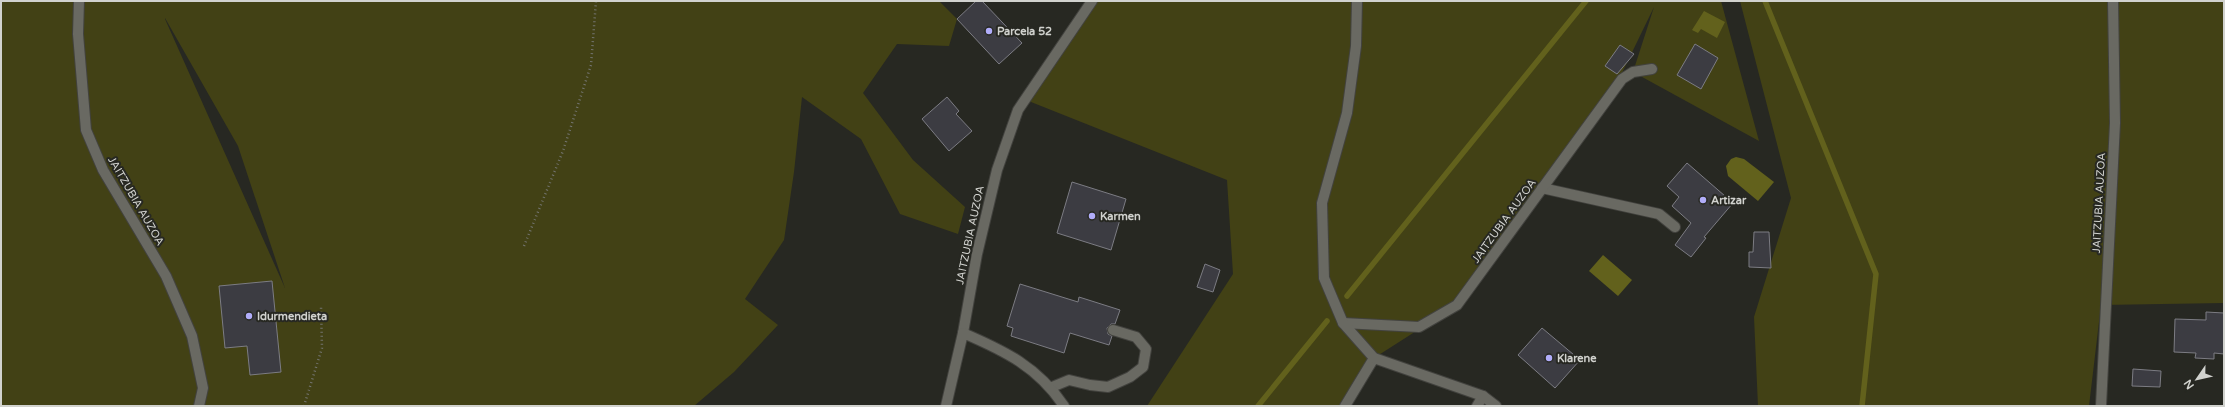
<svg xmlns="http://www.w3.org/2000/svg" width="2225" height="407" viewBox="0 0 2225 407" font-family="'Varela Round',sans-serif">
<rect width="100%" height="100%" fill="#272822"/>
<g fill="#424115" fill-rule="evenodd">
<path d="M1 1H939L957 19 949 46 897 44 863 93 913 160 965 207 958 234 900 214 861 139 802 97 794 172 784 240 745 299 778 325 734 372 694 406H1ZM165 18 238 146 285 288 165 19Z"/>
<polygon points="1094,1 1721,1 1759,141 1633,72 1654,7 1621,75 1457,305 1374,358 1344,406 1147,406 1233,274 1227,180 1026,100"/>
<polygon points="1740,1 2224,1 2224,303 2101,305 2089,406 1758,406 1754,317 1791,198"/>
</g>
<g fill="#62611c">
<polygon points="1704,11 1725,22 1717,38 1701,29 1698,33 1692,30"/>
<polygon points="1736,157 1744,159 1774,182 1758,201 1728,176 1726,166 1731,159"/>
<polygon points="1603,255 1632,280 1618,296 1589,271"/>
</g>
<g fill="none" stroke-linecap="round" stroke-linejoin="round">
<g stroke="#62611c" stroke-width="5.5">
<polyline points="1765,1 1876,274 1862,406"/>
<polyline points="1347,296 1586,1"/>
<polyline points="1258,406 1327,321"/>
</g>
</g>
<g fill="#3c3c42" stroke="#7c7c83">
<polygon points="976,1 982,1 1022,43 999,64 957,19"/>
<polygon points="1695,44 1718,58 1701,89 1677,75"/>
<polygon points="1620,45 1634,54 1617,74 1605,66"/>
<polygon points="947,97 959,111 956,114 972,131 949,151 922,119"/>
<polygon points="1687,163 1733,203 1704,237 1706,238 1691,257 1675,245 1691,223 1672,206 1679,197 1667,186"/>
<polygon points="1072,182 1126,199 1111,250 1057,233"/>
<polygon points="1754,232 1769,232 1771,268 1749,267 1749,252 1753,252"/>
<polygon points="1205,264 1220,270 1213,292 1197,287"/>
<polygon points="272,281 281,372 250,375 247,346 225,348 219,286"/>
<polygon points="1020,284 1078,302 1079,297 1120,310 1115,324 1111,324 1107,328 1108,334 1112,336 1109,345 1070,333 1064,353 1011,336 1013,328 1007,326"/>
<polygon points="2206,312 2224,313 2224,354 2214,353 2214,359 2195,358 2196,353 2174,352 2175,319 2206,320"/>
<polygon points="1542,328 1580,360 1555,388 1518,355"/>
<polygon points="2133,369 2161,371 2160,387 2132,386"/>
</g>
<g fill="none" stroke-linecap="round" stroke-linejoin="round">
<g stroke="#42423e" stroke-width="12">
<g id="lane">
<polyline points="1542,188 1659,214 1675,227"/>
<polyline points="1343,323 1419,327 1457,305 1622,79 1633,72 1652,69"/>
<polyline points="1052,387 1069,380 1090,385 1108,387 1130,377 1143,367 1146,349 1136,337 1113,330"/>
<polyline points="1345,406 1374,358"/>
<polyline points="1477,406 1483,396"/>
</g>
</g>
<g stroke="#42423e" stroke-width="12">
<g id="street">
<polyline points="79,1 78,34 86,130 103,170 166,276 192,336 203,388 199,406"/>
<polyline points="1357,1 1356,46 1347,113 1322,203 1324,278 1343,323 1374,358 1483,396 1496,406"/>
<polyline points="963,333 977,254 997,170 1018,110 1092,1"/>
<path d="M946 406 963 333C1005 351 1038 367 1064 406"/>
<polyline points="2101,406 2115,123 2113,1"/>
</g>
</g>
<g stroke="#73746f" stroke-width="2.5" stroke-dasharray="1 3" stroke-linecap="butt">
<polyline points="524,246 563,151 591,65 596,1"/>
<polyline points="304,406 322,348 321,306"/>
</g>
<use href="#lane" stroke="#696962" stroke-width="10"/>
<use href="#street" stroke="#696962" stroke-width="10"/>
</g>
<g fill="#b1adfa" stroke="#272822" stroke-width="1.5">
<circle cx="989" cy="31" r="4"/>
<circle cx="1703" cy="200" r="4"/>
<circle cx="1092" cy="216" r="4"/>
<circle cx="249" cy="316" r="4"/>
<circle cx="1549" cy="358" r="4"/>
</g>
<g text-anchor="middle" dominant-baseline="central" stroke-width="4" stroke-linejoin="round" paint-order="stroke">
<g font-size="11" font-weight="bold" fill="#d1d2ce" stroke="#272822" text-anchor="start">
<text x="997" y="31">Parcela 52</text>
<text x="1711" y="200">Artizar</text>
<text x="1100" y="216">Karmen</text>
<text x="257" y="316">Idurmendieta</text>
<text x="1557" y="358">Klarene</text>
</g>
<g font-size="11" fill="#d1d2ce" stroke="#272822">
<text transform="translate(136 201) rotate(60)">JAITZUBIA AUZOA</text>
<text transform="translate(2099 203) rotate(-87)">JAITZUBIA AUZOA</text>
<text transform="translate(1504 221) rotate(-54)">JAITZUBIA AUZOA</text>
<text transform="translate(970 235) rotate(-78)">JAITZUBIA AUZOA</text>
</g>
</g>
<rect width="2225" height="407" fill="none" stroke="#d1d2ce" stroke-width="4"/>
<g transform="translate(2197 379) rotate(236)" stroke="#272822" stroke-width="3" paint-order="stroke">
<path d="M0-3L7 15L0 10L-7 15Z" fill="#d1d2ce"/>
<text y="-6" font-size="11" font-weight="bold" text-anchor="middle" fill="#d1d2ce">N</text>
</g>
</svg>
